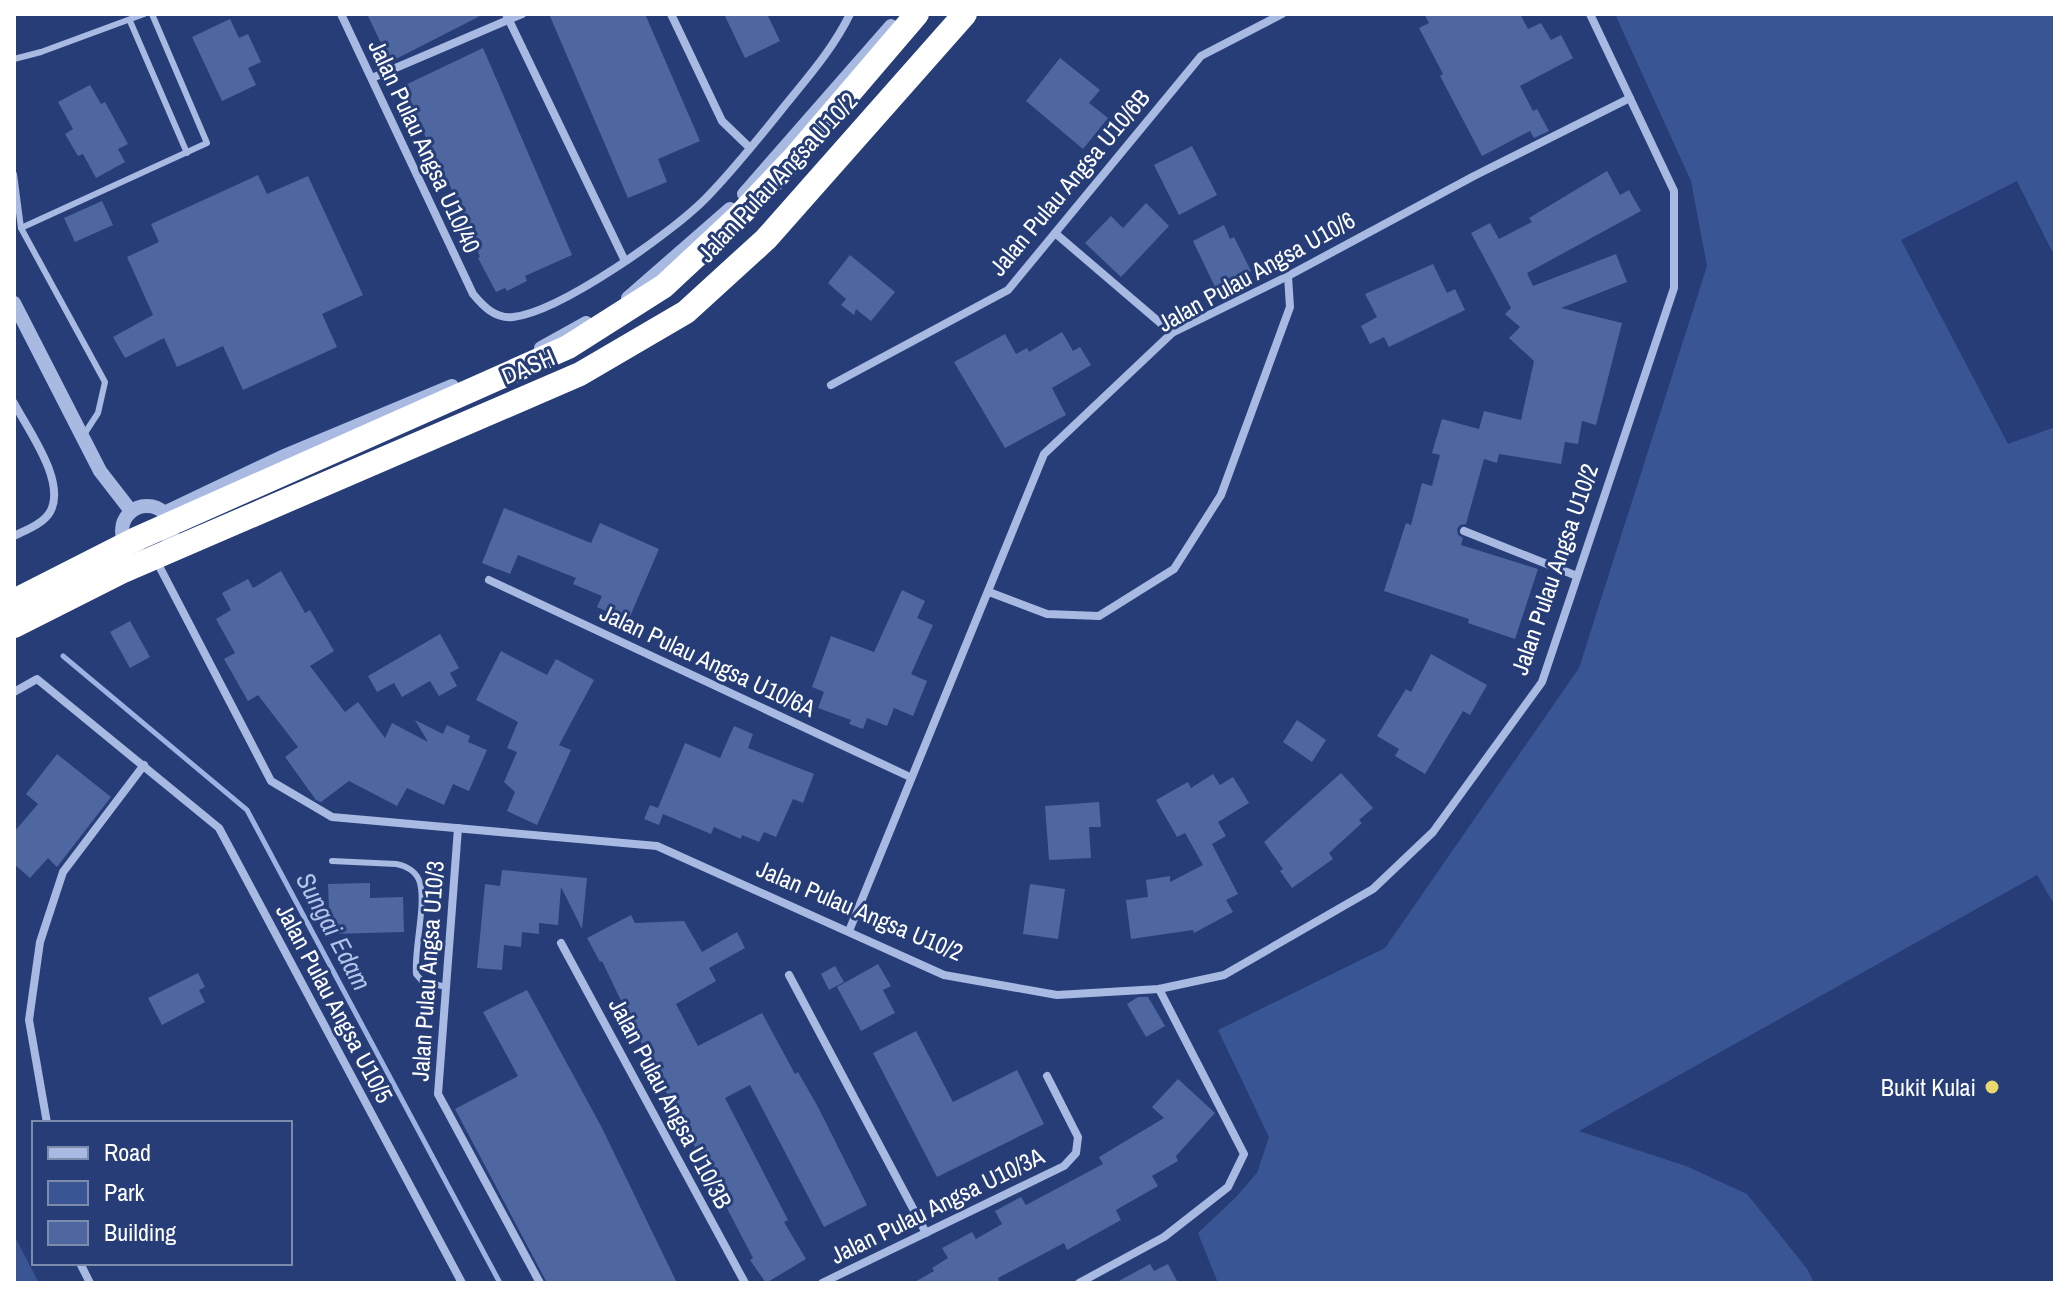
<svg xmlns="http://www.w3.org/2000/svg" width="2069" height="1297" viewBox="0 0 2069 1297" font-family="'Archivo Narrow',sans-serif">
<rect width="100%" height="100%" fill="#263d77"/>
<g fill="#3a5594">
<polygon points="1615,14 2055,14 2055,257 2017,181 1901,240 2008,444 2055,427 2055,906 2037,875 1579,1131 1686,1166 1747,1194 1808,1270 1814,1283 1218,1283 1198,1233 1236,1197 1257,1173 1269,1137 1218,1030 1385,948 1579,668 1707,266 1691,181"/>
<polygon points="14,1235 39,1283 14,1283"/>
</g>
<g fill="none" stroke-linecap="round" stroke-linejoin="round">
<polyline stroke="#9cb2e3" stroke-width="5" points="63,656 247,810 500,1283"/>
</g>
<g fill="#4f67a0">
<polygon points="367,14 484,14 390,62"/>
<polygon points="549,14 645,14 700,141 658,159 667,182 628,198"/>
<polygon points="724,14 767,14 780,41 745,58"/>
<polygon points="1424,14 1520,14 1528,29 1541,23 1551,40 1561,35 1573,58 1520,86 1533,111 1537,109 1549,131 1534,138 1530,131 1482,156 1440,76 1443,74 1419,28 1429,23"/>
<polygon points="230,19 239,38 248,34 261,62 248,68 256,85 222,101 192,37"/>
<polygon points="483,48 572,255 525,276 527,281 507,291 505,288 496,292 478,258 480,257 451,188 401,87"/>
<polygon points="1060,58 1100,90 1089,103 1108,118 1083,149 1026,101"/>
<polygon points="90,85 101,104 105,102 128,144 118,149 125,162 96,178 83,154 78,156 65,134 73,129 58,102"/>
<polygon points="1192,146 1217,195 1179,215 1154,165"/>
<polygon points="1607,171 1620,195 1629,190 1641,211 1527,273 1533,286 1616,254 1627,282 1561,308 1622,323 1596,425 1582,421 1578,444 1565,442 1561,464 1499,454 1497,463 1484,459 1466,524 1460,525 1457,529 1458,535 1463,538 1461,545 1538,569 1515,639 1468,623 1469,619 1384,591 1406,523 1411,525 1422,483 1432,486 1440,455 1432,453 1442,419 1479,429 1484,411 1521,420 1534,361 1509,338 1520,327 1505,314 1511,308 1471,233 1490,223 1499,239 1532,222 1529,218"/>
<polygon points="258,175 267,194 308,176 363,295 322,314 337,347 243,390 223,346 177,367 164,338 125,358 113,337 153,315 127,257 159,242 151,224"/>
<polygon points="102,201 113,225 75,242 64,218"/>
<polygon points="1146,203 1169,226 1121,277 1085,243 1111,216 1123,228"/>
<polygon points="1224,225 1230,239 1234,237 1251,271 1216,289 1193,241"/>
<polygon points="850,255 895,292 871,321 856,309 854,315 841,305 846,299 828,283"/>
<polygon points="1433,264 1447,293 1455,289 1465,310 1389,347 1384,337 1370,344 1361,326 1377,317 1365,294"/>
<polygon points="1062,332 1073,351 1080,347 1091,365 1052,388 1066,415 1005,448 954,362 1005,334 1016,354 1027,348 1029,352"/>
<polygon points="504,508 591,543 600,523 659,549 628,621 597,607 602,596 573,584 576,578 518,555 510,574 482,563"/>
<polygon points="281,571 305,613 310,610 334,651 310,666 345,712 358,702 385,738 392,723 428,742 415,720 443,734 447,725 470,736 468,742 487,750 469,791 453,784 444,805 407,788 397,806 349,781 321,802 316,800 285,757 298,747 258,695 248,701 224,659 235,653 216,619 231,610 222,593 248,579 253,588"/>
<polygon points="902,590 925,601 917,618 933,625 911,674 927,681 913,716 894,708 887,726 867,718 863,729 849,724 851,720 818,708 824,692 812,687 831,636 874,652"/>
<polygon points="130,621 150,657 130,668 110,632"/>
<polygon points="440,634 459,668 450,673 457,686 439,696 430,681 402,697 394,683 377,692 368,676"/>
<polygon points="501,651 547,675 556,659 594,680 559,745 571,750 537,825 507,811 515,792 504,782 517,752 507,748 518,722 476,700"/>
<polygon points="1431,654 1487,685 1470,715 1463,711 1425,774 1395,756 1399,749 1377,736 1406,689 1411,692"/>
<polygon points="1297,720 1326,740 1312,762 1283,742"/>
<polygon points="734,726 753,734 748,748 814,774 803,803 793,799 776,837 764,832 759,842 742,835 741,839 714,827 711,834 663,814 659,825 644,819 650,805 658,808 685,743 720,758"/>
<polygon points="57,754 111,797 57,867 48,858 30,878 14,864 14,832 38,804 26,794"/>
<polygon points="1341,773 1373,808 1359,820 1362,823 1329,853 1333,859 1292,888 1280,871 1283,869 1264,842"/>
<polygon points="1213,774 1220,785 1233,777 1249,803 1218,822 1226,836 1212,844 1238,894 1226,900 1233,912 1194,933 1193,930 1131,939 1126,900 1148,897 1146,880 1170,876 1170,882 1203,865 1185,833 1177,837 1156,800 1188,782 1191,788"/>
<polygon points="1099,802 1101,827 1089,827 1091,858 1049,860 1045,806"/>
<polygon points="502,870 587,878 582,929 561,887 558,925 539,923 539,934 522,932 521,947 504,945 502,970 477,968 485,884 500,886"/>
<polygon points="370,883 370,898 403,897 404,932 330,934 328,884"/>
<polygon points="1030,884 1065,889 1058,939 1023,934"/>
<polygon points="631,915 635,923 684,921 702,952 737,932 745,948 709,968 716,981 676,1004 698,1046 762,1013 795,1074 798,1072 818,1107 867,1205 824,1227 750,1085 725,1098 788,1220 784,1222 806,1259 766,1283 750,1260 753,1258 649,1059 602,961 600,962 587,938"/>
<polygon points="878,964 891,986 883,990 895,1013 861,1031 837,987"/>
<polygon points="835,966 844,982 829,990 821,974"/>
<polygon points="198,973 205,987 199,990 205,1002 162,1025 148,998"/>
<polygon points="527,990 601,1126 677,1283 547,1283 455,1109 518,1076 483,1012"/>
<polygon points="1138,997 1148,997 1165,1026 1146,1037 1127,1004"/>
<polygon points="916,1031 953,1102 1017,1070 1044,1124 937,1177 873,1053"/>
<polygon points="1178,1079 1215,1113 1176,1156 1178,1161 1152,1176 1158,1186 1116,1210 1121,1220 1067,1250 1064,1243 998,1278 1000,1283 913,1283 934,1271 932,1268 948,1258 942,1248 972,1232 976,1239 1002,1224 995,1211 1021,1197 1026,1205 1103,1164 1099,1157 1164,1118 1152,1107"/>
<polygon points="1150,1264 1154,1271 1168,1264 1178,1283 1115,1283"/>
</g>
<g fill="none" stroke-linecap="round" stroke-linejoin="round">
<g stroke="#a8b9e2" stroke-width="6">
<polyline points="130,21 187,153"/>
<polyline points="14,59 41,52 144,14"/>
<polyline points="14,174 21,228 105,382 98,413 83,436"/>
<polyline points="21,228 207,143 152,14"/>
<path d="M332 861 396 864C407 866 417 872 420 883 426 906 414 948 416 974L422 981 446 987"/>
</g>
<g stroke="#a8b9e2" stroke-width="8">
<path d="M341 14 473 294C483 306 495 319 513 317 560 312 675 231 708 196 735 168 759 138 783 108 808 77 833 49 850 14"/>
<polyline points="506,14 625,261"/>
<polyline points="671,14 722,121 750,148"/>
<polyline points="372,78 522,14"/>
<polyline points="1055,233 1172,333"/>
<polyline points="831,385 1008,290 1201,56 1282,14"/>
<path d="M14 403C28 430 67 482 50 512 43 524 26 530 14 536"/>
<polyline points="1464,531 1577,576"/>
<polyline points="156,560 271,781 332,817 657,846 944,975 1057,995 1159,989 1224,975 1373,889 1433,832 1542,682 1674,288 1674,191 1590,14"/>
<polyline points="489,580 910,777"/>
<polyline points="989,592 1047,614 1099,616 1174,569 1221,495 1290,307 1288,276"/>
<polyline points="14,692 37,679 219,828 462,1283"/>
<polyline points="458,828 438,1094 540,1283"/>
<polyline points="849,931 1044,454 1172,333 1288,276 1474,176 1630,98"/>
<polyline points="561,943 745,1283"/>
<polyline points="789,975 926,1233"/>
<polyline points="47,1123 29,1020 40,942 63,872 144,765"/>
<polyline points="80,1263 90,1283"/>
<polyline points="822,1283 1064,1166 1076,1153 1078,1137 1047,1076"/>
<polyline points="1079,1283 1164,1237 1228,1187 1244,1154 1159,989"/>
</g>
<g stroke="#a8b9e2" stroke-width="14">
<polyline points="744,194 891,26"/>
<polyline points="628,298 730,209"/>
<polyline points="14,303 100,471 131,511"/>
<polyline points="541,348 586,323"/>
<circle cx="147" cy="531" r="25"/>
<polyline points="164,513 282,457 452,386"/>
</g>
<g stroke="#fff" stroke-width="24">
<polyline points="14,601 136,539 568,347 664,286 738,217 794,158 917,14"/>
<polyline points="14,626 121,572 580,374 686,312 766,239 965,14"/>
</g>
</g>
<circle fill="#ebd96d" stroke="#263d77" stroke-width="3" cx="1992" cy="1087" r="8"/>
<g text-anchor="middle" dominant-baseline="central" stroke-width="6" stroke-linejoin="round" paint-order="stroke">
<g font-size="24" fill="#fff" stroke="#263d77">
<text transform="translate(425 146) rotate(65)">Jalan Pulau Angsa U10/40</text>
<text transform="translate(777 177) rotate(-47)">Jalan Pulau Angsa U10/2</text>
<text transform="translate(1069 182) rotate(-50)">Jalan Pulau Angsa U10/6B</text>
<text transform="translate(1256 271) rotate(-29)">Jalan Pulau Angsa U10/6</text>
<text transform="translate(528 366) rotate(-23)">DASH</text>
<text transform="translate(1554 569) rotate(-71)">Jalan Pulau Angsa U10/2</text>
<text transform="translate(708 660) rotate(25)">Jalan Pulau Angsa U10/6A</text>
<text transform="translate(860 910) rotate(23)">Jalan Pulau Angsa U10/2</text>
<text transform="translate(427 971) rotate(-86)">Jalan Pulau Angsa U10/3</text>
<text transform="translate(335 1003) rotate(62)">Jalan Pulau Angsa U10/5</text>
<text transform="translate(671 1103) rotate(62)">Jalan Pulau Angsa U10/3B</text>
<text transform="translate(937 1205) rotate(-26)">Jalan Pulau Angsa U10/3A</text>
</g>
<g font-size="24" fill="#fff" stroke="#263d77" text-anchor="end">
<text x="1976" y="1087">Bukit Kulai</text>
</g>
<g font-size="26" font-style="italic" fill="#b3c4ea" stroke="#263d77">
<text transform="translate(334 931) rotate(62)">Sungai Edam</text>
</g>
</g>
<rect width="2069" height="1297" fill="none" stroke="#ffffff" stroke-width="32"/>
<rect x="32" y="1121" width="260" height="144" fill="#263d77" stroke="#7d8bad" stroke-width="2"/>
<rect x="48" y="1147" width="40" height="12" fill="#a8b9e2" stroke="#7d8bad" stroke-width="2"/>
<text x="104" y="1161" font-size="24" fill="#ffffff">Road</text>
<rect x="48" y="1181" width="40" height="24" fill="#3a5594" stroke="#7d8bad" stroke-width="2"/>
<text x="104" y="1201" font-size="24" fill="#ffffff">Park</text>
<rect x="48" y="1221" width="40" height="24" fill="#4f67a0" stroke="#7d8bad" stroke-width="2"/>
<text x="104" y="1241" font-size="24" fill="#ffffff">Building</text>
</svg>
